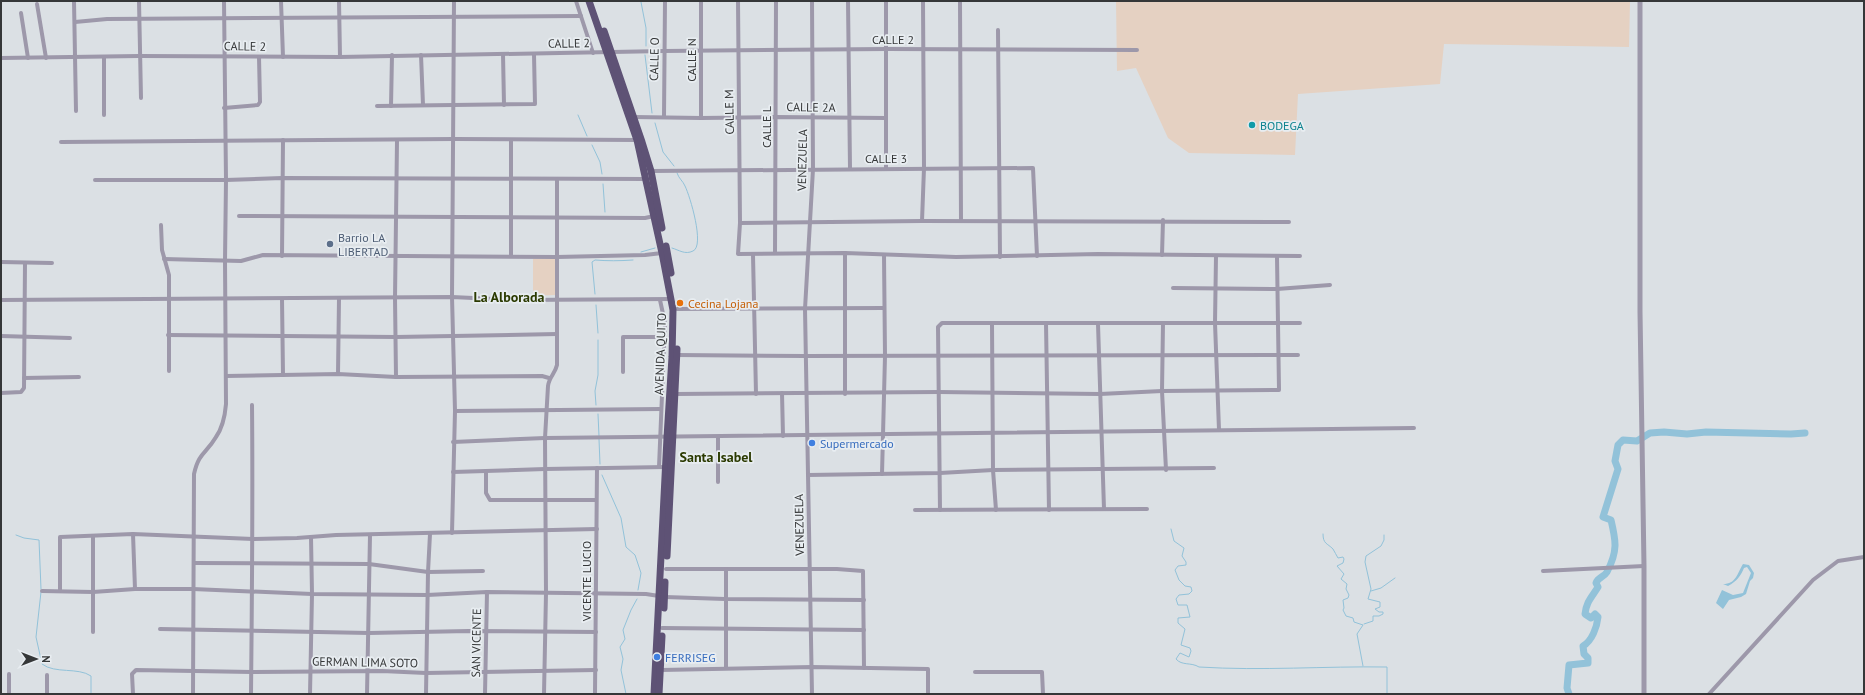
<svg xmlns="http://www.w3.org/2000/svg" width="1865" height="695" viewBox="0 0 1865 695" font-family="'PT Sans',sans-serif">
<rect width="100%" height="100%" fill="#dbe0e4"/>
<g fill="#e5d1c2">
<polygon points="1116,1 1630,1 1629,47 1444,44 1440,84 1298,94 1295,155 1189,153 1168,138 1136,68 1117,71"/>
<polygon points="533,259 555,259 555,295 533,296"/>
</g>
<path fill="#92c2d9" d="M1743 564 1749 565 1754 573 1753 578 1750 581 1746 594 1741 597 1729 600 1723 609 1716 603 1722 590 1733 595 1743 593 1751 573 1747 567 1744 568C1740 577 1737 581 1728 586L1723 584C1736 584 1737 574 1743 564Z"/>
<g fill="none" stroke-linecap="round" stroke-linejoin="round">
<g stroke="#92c2d9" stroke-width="1">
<polyline points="641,2 646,28 646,46"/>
<polyline points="645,55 652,113"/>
<polyline points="578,115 587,136"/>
<polyline points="655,123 663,152 674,166"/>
<polyline points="592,145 600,162 602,174"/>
<polyline points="603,184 605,212"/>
<path d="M672 248C679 250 685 255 693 251 705 246 690 196 685 186 683 181 679 179 677 173"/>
<polyline points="641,252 655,248"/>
<path d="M595 294 592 262 595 260C607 261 619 261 633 260"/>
<polyline points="596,305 598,333"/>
<polyline points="596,405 595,391 598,375 598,340"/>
<polyline points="598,414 599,436"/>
<polyline points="599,439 600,464"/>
<polyline points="602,475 621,518 626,547 635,555 641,573 638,590"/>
<path d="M1171 529 1174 541 1184 548 1182 556 1186 562V565L1178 566 1175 570 1179 580 1185 586 1191 587 1192 591 1189 594 1179 595 1176 599 1178 605H1187L1190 617 1178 618V623L1185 629 1181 645 1190 648 1191 651 1189 657 1180 653 1176 659C1182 666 1191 662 1199 667 1262 671 1325 666 1387 667V694"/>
<path d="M1323 534C1323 544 1327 543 1333 549 1335 552 1336 555 1338 558L1343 557 1344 559 1343 563 1337 566 1344 574 1341 579 1347 584 1346 589 1349 595 1348 598 1343 600 1344 608 1343 610 1346 616 1353 618 1354 622 1363 625 1357 634 1363 666"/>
<polyline points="16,535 24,538 39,540 41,589"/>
<polyline points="1371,591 1381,588 1395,578"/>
<path d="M41 592 36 637 42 664C55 674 78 667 91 676V694"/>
<polyline points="1364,624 1373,621 1373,616 1379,616 1383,614 1383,612 1379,612 1375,609 1380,607 1380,602 1368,599 1371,589 1365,562 1366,556 1381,546 1384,540 1384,535"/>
<polyline points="626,694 621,670 623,659 620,647 625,639 623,630 631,610 637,599"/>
</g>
<path stroke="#92c2d9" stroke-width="7" d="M1569 694 1567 688 1569 665 1588 663V658L1584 654 1583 646C1592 641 1597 627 1598 617L1595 614 1591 618 1585 614C1586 602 1592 597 1598 587L1596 583C1598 577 1604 577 1607 572 1618 551 1616 541 1611 520L1603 517 1618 469 1615 461 1618 445 1623 440 1637 441 1650 433 1664 432 1687 434 1706 432 1791 434 1805 433"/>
<g stroke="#9d98aa" stroke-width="4">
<polyline points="74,1 76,111"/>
<polyline points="139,1 141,98"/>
<polyline points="281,1 283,57"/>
<polyline points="339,1 340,57"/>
<polyline points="576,1 593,53"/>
<polyline points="738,1 740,223 738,254 845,253 956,257 1098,254 1300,256"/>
<polyline points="812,1 813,169 805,309 812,694"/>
<polyline points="848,1 850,168"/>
<polyline points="960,2 961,221"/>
<polyline points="37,4 46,58"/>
<polyline points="21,13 28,58"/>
<polyline points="75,22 107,19 581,16"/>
<polyline points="998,30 1000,257"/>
<polyline points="503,54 504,105"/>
<polyline points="421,55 423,105"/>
<polyline points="104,57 104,115"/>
<polyline points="1,58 139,56 340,57 664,51 887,49 1137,50"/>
<polyline points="377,106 535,104 534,54"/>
<polyline points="391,106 392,55"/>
<polyline points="224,108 258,105 260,102 259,57"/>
<polyline points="664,116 665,1"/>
<polyline points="634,117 701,118 775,117 886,118"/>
<polyline points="701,118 701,1"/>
<polyline points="61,142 454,139 637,140"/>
<polyline points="886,168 886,1"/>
<polyline points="651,171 1033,168 1037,256"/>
<polyline points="95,180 226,180 282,178 646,179"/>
<polyline points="239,216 645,218 654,216"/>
<polyline points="922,221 924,168 923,1"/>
<polyline points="740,223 922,221 1289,222"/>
<polyline points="161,225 162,250 169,275 169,371"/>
<polyline points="775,253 776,1"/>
<polyline points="845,253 845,394"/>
<polyline points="753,255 756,394"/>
<polyline points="1162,255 1163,220"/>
<polyline points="282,256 283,140"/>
<polyline points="511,256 511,140"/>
<polyline points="1216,256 1215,323 1219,430"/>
<polyline points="164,259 241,261 263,255 557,257 645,255 662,253"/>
<polyline points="1,262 52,263"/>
<polyline points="1173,288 1277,289 1330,285"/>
<polyline points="282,299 283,375"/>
<polyline points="1,300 452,297 518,300 671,299"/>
<polyline points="677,309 884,308"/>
<polyline points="1046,323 1049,510"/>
<polyline points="1163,323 1162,391 1166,470"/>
<polyline points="992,324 993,470 996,510"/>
<polyline points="1098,324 1104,509"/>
<polyline points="168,335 396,337 557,334"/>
<polyline points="1,336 70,338"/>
<polyline points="677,355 805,356 1298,355"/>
<polyline points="623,372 623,337 665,337"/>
<polyline points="338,374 339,298"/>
<polyline points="226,376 338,374 396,377 542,376 549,378"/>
<polyline points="396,377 395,298 397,141"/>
<polyline points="24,378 79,377"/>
<polyline points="1,393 21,392 24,388 25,263"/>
<polyline points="782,393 783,436"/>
<polyline points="676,394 939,392 1100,394 1162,391 1279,390 1277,257"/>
<polyline points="455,411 661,409"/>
<polyline points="718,437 718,482"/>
<polyline points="453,442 545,438 1414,428"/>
<polyline points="659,467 665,323 660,300"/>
<polyline points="486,471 486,493 490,500 596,500"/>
<polyline points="453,472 545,469 666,467"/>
<polyline points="882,474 885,356 884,255"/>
<polyline points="808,475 940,473 993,470 1214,468"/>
<polyline points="915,510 1147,509"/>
<polyline points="940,510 938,327 942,323 1300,323"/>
<polyline points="452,533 455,411 452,297 454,1"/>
<polyline points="133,534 135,589"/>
<polyline points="194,563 369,564 428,572 483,571"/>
<polyline points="666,569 837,569 863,571 864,668"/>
<polyline points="1543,571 1644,566"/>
<polyline points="42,591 93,592 135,589 193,589 312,594 427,595 487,592 646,594 659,596"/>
<polyline points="60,591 60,537 133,534 253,539 297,538 336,535 597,529"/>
<polyline points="665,597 725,599 864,600"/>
<polyline points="662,628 864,630"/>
<polyline points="160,629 369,633 469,631 596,632"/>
<polyline points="93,632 93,536"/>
<polyline points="726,668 726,569"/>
<polyline points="661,670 812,667 928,669 928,694"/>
<polyline points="975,672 1042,672 1043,694"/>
<polyline points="47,675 47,694"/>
<polyline points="9,694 9,674"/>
<polyline points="133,694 132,674 136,670 252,672 382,671 426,673 596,670"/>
<path d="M193 694 194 474C199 452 206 454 216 437 223 427 225 416 226 404L225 261 226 180 224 1"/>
<path d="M251 694C252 598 253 501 252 405"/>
<polyline points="310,694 312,594 311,537"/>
<polyline points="367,694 370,535"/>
<polyline points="426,694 428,572 430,534"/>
<polyline points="485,694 487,592"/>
<path d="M544 694 546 593 545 438 548 386C549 377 555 374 557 365V179"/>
<polyline points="595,694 597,468"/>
<polyline points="1709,694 1813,580 1838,561 1864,557"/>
</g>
<polyline stroke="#9d98aa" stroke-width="5" points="1640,1 1640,312 1644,566 1644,694"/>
<g stroke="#5e5275" stroke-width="7">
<polyline points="589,1 637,140 662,253 673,310 672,357 667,438 654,694"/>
<polyline points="604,31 642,142 651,171 662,228"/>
<polyline points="666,246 671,273"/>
<polyline points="667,556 677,349"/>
<polyline points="664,608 665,582"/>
<polyline points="659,694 662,636"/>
</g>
</g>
<circle fill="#0f9aa8" stroke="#e8edf1" stroke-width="1.5" cx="1252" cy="125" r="4"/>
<circle fill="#5c6f8a" stroke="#e8edf1" stroke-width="1.5" cx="330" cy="244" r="4"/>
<circle fill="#e8710a" stroke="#e8edf1" stroke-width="1.5" cx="680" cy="303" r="4"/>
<g fill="#3f7fe0" stroke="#e8edf1" stroke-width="1.5">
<circle cx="812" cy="443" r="4"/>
<circle cx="657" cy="657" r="4"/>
</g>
<g text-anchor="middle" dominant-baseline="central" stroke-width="3.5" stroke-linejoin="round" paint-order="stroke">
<g font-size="12" fill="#353738" stroke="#e8edf1">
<text x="893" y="39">CALLE 2</text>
<text transform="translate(569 43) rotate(-1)">CALLE 2</text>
<text transform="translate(245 46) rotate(1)">CALLE 2</text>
<text transform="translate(654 59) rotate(-89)">CALLE O</text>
<text transform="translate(691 60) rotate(-90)">CALLE N</text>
<text transform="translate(811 107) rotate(1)">CALLE 2A</text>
<text transform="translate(729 112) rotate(-91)">CALLE M</text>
<text transform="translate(766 127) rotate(-90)">CALLE L</text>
<text x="886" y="158">CALLE 3</text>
<text transform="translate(802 160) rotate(-89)">VENEZUELA</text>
<text transform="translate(660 354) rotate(-88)">AVENIDA QUITO</text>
<text transform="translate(799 525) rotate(-91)">VENEZUELA</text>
<text transform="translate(586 581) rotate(-90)">VICENTE LUCIO</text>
<text transform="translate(476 643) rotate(-89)">SAN VICENTE</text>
<text transform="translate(365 662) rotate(1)">GERMAN LIMA SOTO</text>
</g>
<g font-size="12" fill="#0d838f" stroke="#e8edf1" text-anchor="start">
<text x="1260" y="125">BODEGA</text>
</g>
<g font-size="12" fill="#4e5e75" stroke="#e8edf1" text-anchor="start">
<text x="338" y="237">Barrio LA<tspan x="338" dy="14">LIBERTAD</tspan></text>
</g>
<g font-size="12" fill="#c56008" stroke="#e8edf1" text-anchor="start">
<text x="688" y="303">Cecina Lojana</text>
</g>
<g font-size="12" fill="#366cbe" stroke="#e8edf1" text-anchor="start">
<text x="820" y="443">Supermercado</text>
<text x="665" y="657">FERRISEG</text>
</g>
<g font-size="14" font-weight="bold" fill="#2b3a01" stroke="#e8edf1">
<text x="509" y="297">La Alborada</text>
<text x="716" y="457">Santa Isabel</text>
</g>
</g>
<rect width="1865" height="695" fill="none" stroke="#353738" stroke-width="4"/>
<g transform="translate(36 659) rotate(90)" stroke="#e8edf1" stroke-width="3" paint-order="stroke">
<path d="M0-3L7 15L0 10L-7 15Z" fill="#353738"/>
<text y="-6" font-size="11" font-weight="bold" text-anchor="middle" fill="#353738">N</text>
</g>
</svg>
